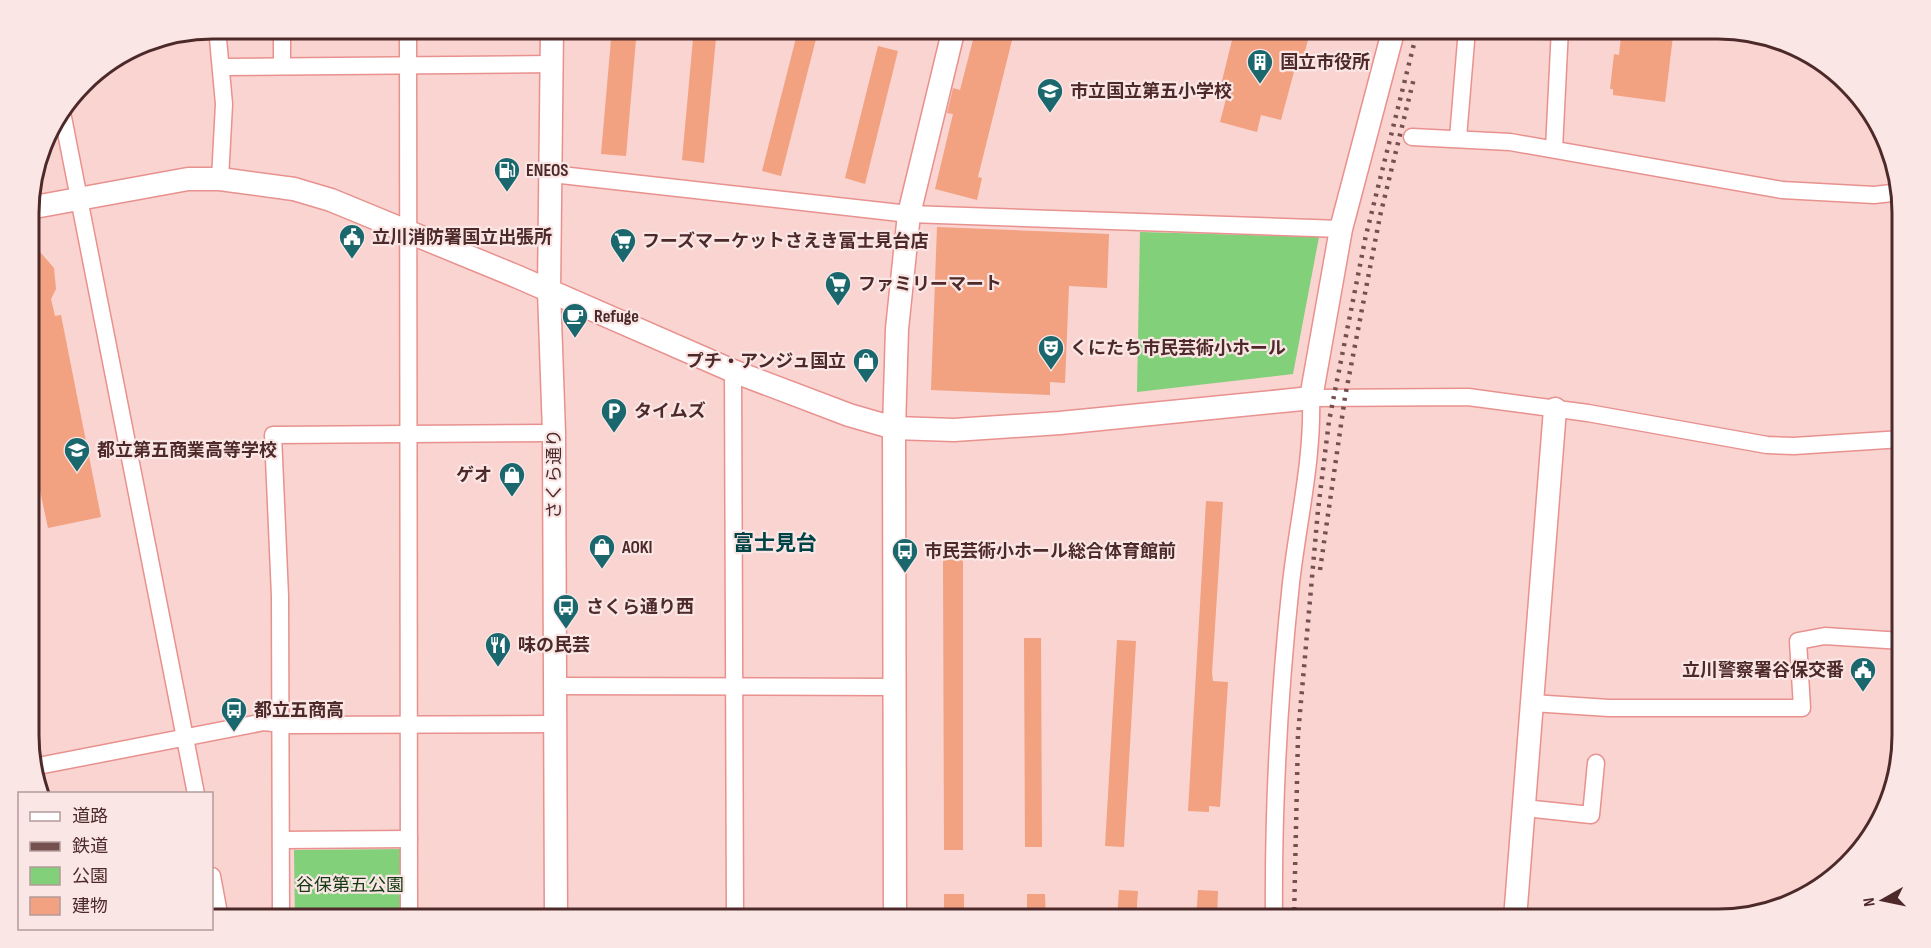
<svg xmlns="http://www.w3.org/2000/svg" width="1931" height="948" viewBox="0 0 1931 948" font-family="'Sofia Sans Condensed','Noto Sans JP',sans-serif">
<rect width="100%" height="100%" fill="#f9d4d1"/>
<g fill="#82d07a">
<polygon points="1140,232 1319,237 1293,374 1137,392"/>
<polygon points="406,849 406,919 295,919 294,850"/>
</g>
<g fill="#f2a181">
<polygon points="612,28 637,28 626,156 601,154"/>
<polygon points="694,28 717,28 704,163 682,160"/>
<polygon points="986,28 1015,28 978,177 982,178 977,200 935,189 953,114 947,113 953,88 960,90 974,36 984,38"/>
<polygon points="1235,28 1311,28 1303,59 1298,57 1281,120 1261,115 1257,132 1220,122 1226,99 1218,97"/>
<polygon points="1622,28 1674,28 1665,102 1613,95 1613,89 1610,89 1614,54 1619,55"/>
<polygon points="797,34 816,39 781,176 762,171"/>
<polygon points="878,46 898,51 865,184 845,178"/>
<polygon points="937,227 1109,234 1107,288 1069,286 1065,383 1050,382 1050,395 931,390"/>
<polygon points="29,247 40,252 54,268 56,289 51,299 55,316 61,315 101,517 48,528 29,439"/>
<polygon points="1206,501 1223,502 1212,673 1213,681 1228,682 1220,807 1209,806 1209,812 1188,811"/>
<polygon points="943,557 963,557 963,850 944,850"/>
<polygon points="1024,638 1041,638 1042,847 1025,847"/>
<polygon points="1117,640 1136,641 1124,847 1105,846"/>
<polygon points="1119,890 1138,891 1136,919 1117,919"/>
<polygon points="1198,890 1218,891 1217,919 1196,919"/>
<rect x="944" y="894" width="20" height="25"/>
<polygon points="1027,894 1045,894 1046,919 1027,919"/>
</g>
<g fill="none" stroke-linecap="round" stroke-linejoin="round">
<g stroke="#e8918e" stroke-width="19">
<g id="street">
<polyline points="217,28 224,104 220,179"/>
<polyline points="282,28 282,66"/>
<polyline points="408,28 409,919"/>
<polyline points="222,67 552,64"/>
<polyline points="62,112 196,794"/>
<polyline points="1412,137 1510,142 1782,190 1874,195 1901,192"/>
<polyline points="1458,138 1467,29 1559,31"/>
<polyline points="1554,149 1560,28"/>
<polyline points="552,174 909,214 1341,229"/>
<polyline points="733,371 735,919"/>
<polyline points="555,686 894,687"/>
<polyline points="1532,703 1609,708 1802,708 1798,641 1825,636 1902,641"/>
<polyline points="33,767 264,722 290,725 555,724"/>
<polyline points="1524,808 1591,815 1596,763"/>
<polyline points="281,840 409,839"/>
<polyline points="212,876 220,919"/>
<polyline points="281,919 280,596 273,435 554,433"/>
<path d="M1274 919C1273 806 1279 695 1291 583 1298 521 1313 460 1311 398L1468 397 1588 413 1767 445 1794 446 1902 439"/>
</g>
</g>
<g stroke="#e8918e" stroke-width="25">
<g id="secondary">
<polyline points="552,28 549,291 554,433 556,919"/>
<polyline points="29,208 188,179 220,179 294,189 331,200 518,277 733,371 849,415 894,428 954,430 1060,423 1292,400 1311,398 1341,229 1394,28"/>
<polyline points="895,919 894,428 897,329 909,214 954,28"/>
<polyline points="1515,919 1555,409"/>
</g>
</g>
<use href="#street" stroke="#fff" stroke-width="16"/>
<use href="#secondary" stroke="#fff" stroke-width="22"/>
<g stroke="#74504f" stroke-width="4.5" stroke-dasharray="3 6" stroke-linecap="butt">
<polyline points="1320,570 1345,397 1380,216 1414,78"/>
<polyline points="1294,919 1298,735 1318,510 1329,421 1366,235 1418,28"/>
</g>
</g>
<defs>
<g id="building-pin" transform="scale(1.35)"><path d="M0 17L-7.5 6A9.5 9.5 0 1 1 7.5 6Z" fill="#1a676d" stroke="#f9e6e5"/><path d="M-4-6H4V6H1V3H-1V6H-4ZM-2.5-4.3h1.7v1.8h-1.7ZM.8-4.3h1.7v1.8H.8ZM-2.5-1h1.7V.8h-1.7ZM.8-1h1.7V.8H.8Z" fill="#fff"/></g>
<g id="school-pin" transform="scale(1.35)"><path d="M0 17L-7.5 6A9.5 9.5 0 1 1 7.5 6Z" fill="#1a676d" stroke="#f9e6e5"/><path d="M0-5L7-2L0 1L-7-2ZM-4 1L0 2.5L4 1V4Q0 6-4 4Z" fill="#fff"/></g>
<g id="fuel-pin" transform="scale(1.35)"><path d="M0 17L-7.5 6A9.5 9.5 0 1 1 7.5 6Z" fill="#1a676d" stroke="#f9e6e5"/><path d="M-5.5-6h7V0h2V4h1.3V-2.5L3-4.5l.8-.8L6-3V5H2.5V1h-1V6h-7ZM-4.2-4.7v3.2H.2V-4.7Z" fill="#fff"/></g>
<g id="civic-pin" transform="scale(1.35)"><path d="M0 17L-7.5 6A9.5 9.5 0 1 1 7.5 6Z" fill="#1a676d" stroke="#f9e6e5"/><path d="M-.6-6.5H3V-4.5H.6V-3L4-1V1h2V6H-6V1h2V-1L-.6-3ZM-1.2 2.5V6h2.4V2.5Z" fill="#fff"/></g>
<g id="supermarket-pin" transform="scale(1.35)"><path d="M0 17L-7.5 6A9.5 9.5 0 1 1 7.5 6Z" fill="#1a676d" stroke="#f9e6e5"/><path d="M-6-5.5h2.5l.6 2H6L4.5 2H-2.5L-4.4-4H-6ZM-1.5 3.2a1.3 1.3 0 1 0 .1 0ZM3 3.2a1.3 1.3 0 1 0 .1 0Z" fill="#fff"/></g>
<g id="cafe-pin" transform="scale(1.35)"><path d="M0 17L-7.5 6A9.5 9.5 0 1 1 7.5 6Z" fill="#1a676d" stroke="#f9e6e5"/><path d="M-5.5-4.5H6V0H3Q3 3.5 0 3.5H-2.5Q-5.5 3.5-5.5 0ZM3-3.2v2h1.7v-2ZM-6 4.5H4V6H-6Z" fill="#fff"/></g>
<g id="theatre-pin" transform="scale(1.35)"><path d="M0 17L-7.5 6A9.5 9.5 0 1 1 7.5 6Z" fill="#1a676d" stroke="#f9e6e5"/><path d="M-5-5.5Q0-4 5-5.5V0Q5 5 0 6Q-5 5-5 0ZM-3.3-2.5H-1v1.5H-3.3ZM1-2.5H3.3v1.5H1ZM-2.8 1Q0 5.5 2.8 1Z" fill="#fff"/></g>
<g id="shop-pin" transform="scale(1.35)"><path d="M0 17L-7.5 6A9.5 9.5 0 1 1 7.5 6Z" fill="#1a676d" stroke="#f9e6e5"/><path d="M-5-2.5h2.3a2.7 3.5 0 0 1 5.4 0H5L5.5 6h-11ZM-1.5-2.5h3a1.5 2.3 0 0 0-3 0Z" fill="#fff"/></g>
<g id="parking-pin" transform="scale(1.35)"><path d="M0 17L-7.5 6A9.5 9.5 0 1 1 7.5 6Z" fill="#1a676d" stroke="#f9e6e5"/><path d="M-3.5-5.5H1a3.5 3.5 0 0 1 0 7H-1V5.5H-3.5ZM-1-3.4V-.6H.8a1.4 1.4 0 0 0 0-2.8Z" fill="#fff"/></g>
<g id="bus-pin" transform="scale(1.35)"><path d="M0 17L-7.5 6A9.5 9.5 0 1 1 7.5 6Z" fill="#1a676d" stroke="#f9e6e5"/><path d="M-5-6H5V4H4V6H2V4H-2V6H-4V4H-5ZM-3.5-4V0h7V-4ZM-3.5 1.2v1.5H-2V1.2ZM2 1.2v1.5H3.5V1.2Z" fill="#fff"/></g>
<g id="restaurant-pin" transform="scale(1.35)"><path d="M0 17L-7.5 6A9.5 9.5 0 1 1 7.5 6Z" fill="#1a676d" stroke="#f9e6e5"/><path d="M-5-6h1v4h1v-4h1v4h1v-4h1v5L-1.5 .5V6h-2V.5L-5-1ZM5-6V6H3V1.5H1.5Q1.5-4 5-6Z" fill="#fff"/></g>
</defs>
<g fill-rule="evenodd">
<use href="#building-pin" x="1260" y="62"/>
<use href="#school-pin" x="1050" y="91"/>
<use href="#fuel-pin" x="507" y="170"/>
<use href="#civic-pin" x="352" y="237"/>
<use href="#supermarket-pin" x="623" y="241"/>
<use href="#supermarket-pin" x="838" y="284"/>
<use href="#cafe-pin" x="575" y="316"/>
<use href="#theatre-pin" x="1051" y="348"/>
<use href="#shop-pin" x="866" y="361"/>
<use href="#parking-pin" x="614" y="411"/>
<use href="#school-pin" x="77" y="450"/>
<use href="#shop-pin" x="512" y="475"/>
<use href="#shop-pin" x="602" y="547"/>
<use href="#bus-pin" x="905" y="551"/>
<use href="#bus-pin" x="566" y="607"/>
<use href="#restaurant-pin" x="498" y="645"/>
<use href="#civic-pin" x="1863" y="670"/>
<use href="#bus-pin" x="234" y="710"/>
</g>
<g text-anchor="middle" dominant-baseline="central" stroke-width="4.5" stroke-linejoin="round" paint-order="stroke">
<g font-size="18" font-weight="bold" fill="#4d2a29" stroke="#f9e6e5" text-anchor="start">
<text x="1280" y="62">国立市役所</text>
<text x="1070" y="91">市立国立第五小学校</text>
<text x="526" y="170">ENEOS</text>
<text x="372" y="237">立川消防署国立出張所</text>
<text x="642" y="241">フーズマーケットさえき富士見台店</text>
<text x="858" y="284">ファミリーマート</text>
<text x="594" y="316">Refuge</text>
<text x="1070" y="348">くにたち市民芸術小ホール</text>
<text x="846" y="361" text-anchor="end">プチ・アンジュ国立</text>
<text x="634" y="411">タイムズ</text>
<text x="97" y="450">都立第五商業高等学校</text>
<text x="492" y="475" text-anchor="end">ゲオ</text>
<text x="622" y="547">AOKI</text>
<text x="924" y="551">市民芸術小ホール総合体育館前</text>
<text x="586" y="607">さくら通り西</text>
<text x="518" y="645">味の民芸</text>
<text x="1844" y="670" text-anchor="end">立川警察署谷保交番</text>
<text x="254" y="710">都立五商高</text>
</g>
<g font-size="18" fill="#4d2a29" stroke="#f9e6e5">
<text transform="translate(554 474) rotate(-90)">さくら通り</text>
</g>
<g font-size="18" fill="#153a12" stroke="#f9e6e5">
<text x="350" y="885">谷保第五公園</text>
</g>
<g font-size="21" font-weight="bold" fill="#004347" stroke="#f9e6e5">
<text x="775" y="543">富士見台</text>
</g>
</g>
<path d="M0 0H1931V948H0ZM213 39H1718A174 174 0 0 1 1892 213V735A174 174 0 0 1 1718 909H213A174 174 0 0 1 39 735V213A174 174 0 0 1 213 39Z" fill="#f9e6e5" fill-rule="evenodd"/>
<path fill="none" stroke="#4d2a29" stroke-width="3" d="M213 39H1718A174 174 0 0 1 1892 213V735A174 174 0 0 1 1718 909H213A174 174 0 0 1 39 735V213A174 174 0 0 1 213 39Z"/>
<rect x="18" y="792" width="195" height="138" fill="#f9e6e5" stroke="#b49b9a" stroke-width="1.5"/>
<rect x="30" y="812" width="30" height="9" fill="#ffffff" stroke="#b49b9a" stroke-width="1.5"/>
<text x="72" y="822" font-size="18" fill="#4d2a29">道路</text>
<rect x="30" y="842" width="30" height="9" fill="#74504f" stroke="#b49b9a" stroke-width="1.5"/>
<text x="72" y="852" font-size="18" fill="#4d2a29">鉄道</text>
<rect x="30" y="867" width="30" height="18" fill="#82d07a" stroke="#b49b9a" stroke-width="1.5"/>
<text x="72" y="882" font-size="18" fill="#4d2a29">公園</text>
<rect x="30" y="897" width="30" height="18" fill="#f2a181" stroke="#b49b9a" stroke-width="1.5"/>
<text x="72" y="912" font-size="18" fill="#4d2a29">建物</text>
<g transform="translate(1883 900) rotate(261)" stroke="#f9e6e5" stroke-width="4.5" paint-order="stroke">
<path d="M0-4.5L10 22L0 15L-10 22Z" fill="#4d2a29"/>
<text y="-9" font-size="16" font-weight="bold" text-anchor="middle" fill="#4d2a29">N</text>
</g>
</svg>
